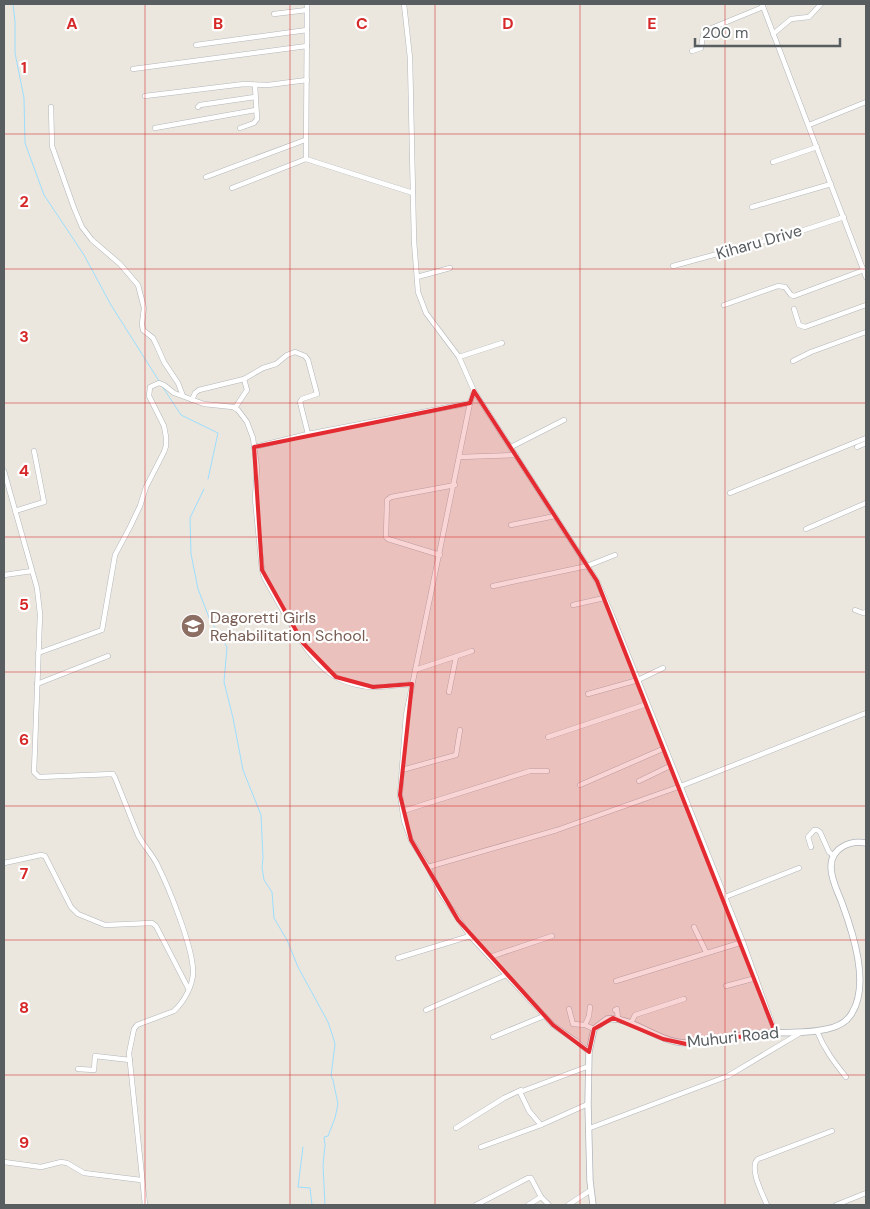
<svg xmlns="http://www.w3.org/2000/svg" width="870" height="1209" viewBox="0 0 870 1209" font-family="'DM Sans',sans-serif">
<rect width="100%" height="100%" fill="#ebe7df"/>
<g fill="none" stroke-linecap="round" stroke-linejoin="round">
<g stroke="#9ddefd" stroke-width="1">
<polyline points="13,4 15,21 15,53 24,98 25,143 44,195 84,255 111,305 159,381"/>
<polyline points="162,386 181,415 218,433 208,479"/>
<polyline points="204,489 190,518 191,554 198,589 210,620 227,647 224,682 233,718 243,770 261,815 263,858 262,867 264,880 272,892 274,918 287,940 298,967 328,1022 333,1037 335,1044 331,1076 333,1080 338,1104 335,1118 328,1136 324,1137 325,1145 323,1165 325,1205"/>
<polyline points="303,1147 298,1187 310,1188 312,1205"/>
</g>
<g stroke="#b2b6ba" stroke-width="5.5">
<g id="minor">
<polyline points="307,4 306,159 413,193"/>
<polyline points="404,4 410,58 414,241 418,292 426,313 459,357 474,391 470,403 406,715 400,795 404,821 411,840 428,867 440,892 470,936 553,1025 576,1041 589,1052"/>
<polyline points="762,4 866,277"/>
<polyline points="274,14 307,10"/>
<polyline points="773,34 791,19 809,17 821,4"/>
<polyline points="196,45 307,30"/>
<polyline points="692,51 701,48 703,35 707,30 763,7"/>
<polyline points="133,69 307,46"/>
<polyline points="145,96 244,84 268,85 307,80"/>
<polyline points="51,107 52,146 74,208 82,227 92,240 120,264 138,285 144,308 142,324 143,330 153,338 156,344 164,362 178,383 183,396"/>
<polyline points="198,107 200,105 255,97"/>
<polyline points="809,125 866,102"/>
<polyline points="155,128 256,110"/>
<polyline points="240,128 254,123 257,119 255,85"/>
<polyline points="773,162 817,147"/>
<polyline points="206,177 305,140"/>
<polyline points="232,188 306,159"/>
<polyline points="752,207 831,184"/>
<polyline points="673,266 798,232 844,217"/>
<polyline points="417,277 450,268"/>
<polyline points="724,305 778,286 785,287 791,295 794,296 864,270"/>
<polyline points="794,309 799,325 805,327 866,305"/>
<polyline points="459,357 502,343"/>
<polyline points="793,361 811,352 866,332"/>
<polyline points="474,391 597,581 612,615 743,942 775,1032"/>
<polyline points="192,400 195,393 199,390 244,379"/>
<polyline points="235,408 247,390 244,379 263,368 276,364 287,355 295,352 305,356 308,360 317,394 302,399 300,402 308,434"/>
<polyline points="254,447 308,434 470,403"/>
<polyline points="511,447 564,420"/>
<polyline points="857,447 866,443"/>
<polyline points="460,457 516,455"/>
<path d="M4 471 37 588 40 614 34 772 39 777 113 774 115 778C123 797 130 816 138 835 143 845 152 854 157 864 169 888 192 945 193 970 194 984 184 1002 174 1011L137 1025 134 1029 129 1053 145 1205"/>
<polyline points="730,493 866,438"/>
<polyline points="15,511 44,502 34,451"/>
<polyline points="511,525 555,516"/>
<polyline points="806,529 866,503"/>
<polyline points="440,555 388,539 386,537 387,500 391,497 455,485"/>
<polyline points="4,575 32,571"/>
<polyline points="493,586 587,566 615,555"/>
<polyline points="573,605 604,598"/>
<polyline points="855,610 863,613 866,612"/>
<path d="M38 653 102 630 115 555 130 527 140 506 146 487 164 452 166 446V437L164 426 149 396 150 387 159 383 164 385 174 393 204 404 233 407 238 410 247 422 253 438 257 468 255 499 262 570 264 577C281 606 307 662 336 677 346 683 362 687 374 687 386 687 400 685 412 684"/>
<polyline points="415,670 472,651"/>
<polyline points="37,684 108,656"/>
<polyline points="449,692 456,657"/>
<polyline points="588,694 638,680 663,668"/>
<polyline points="548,737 647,704"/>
<polyline points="402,770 456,755 460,730"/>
<polyline points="639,781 672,765"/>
<polyline points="580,785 665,748"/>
<polyline points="403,811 530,771 547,771"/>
<polyline points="811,847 808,837 814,830 817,830 820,832 829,852 834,856"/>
<polyline points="4,863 41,855 45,856 71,907 78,914 105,925 152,923 156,926 188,988"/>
<polyline points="428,867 557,830 681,786 866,713"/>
<polyline points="725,897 799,868"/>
<polyline points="694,927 706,952"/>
<polyline points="490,957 552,936"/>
<polyline points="398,958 470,936"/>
<polyline points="616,981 743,942"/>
<polyline points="726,986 756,978"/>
<polyline points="569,1009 573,1024 585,1025 594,1029"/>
<polyline points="426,1010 506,975"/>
<polyline points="615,1010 617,1009 618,1019"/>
<polyline points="631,1023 635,1015 684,999"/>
<polyline points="585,1025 589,1016 590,1007"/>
<path d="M817 1031C824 1049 834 1062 846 1077"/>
<polyline points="493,1037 544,1016"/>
<polyline points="78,1069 94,1070 95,1056 130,1060"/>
<polyline points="541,1125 529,1111 520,1092 589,1066"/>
<polyline points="456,1128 504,1098 521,1090"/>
<polyline points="590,1128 728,1076 800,1033"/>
<polyline points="481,1147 541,1125 588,1104"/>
<polyline points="4,1162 41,1167 61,1162 67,1163 84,1173 141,1180"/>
<polyline points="476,1205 528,1178 531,1178 541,1197 549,1205"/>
<polyline points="528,1205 541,1197"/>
<polyline points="568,1205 591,1190"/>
<path d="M767 1205C763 1195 748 1167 758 1159L832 1131"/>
<polyline points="836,1205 866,1193"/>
</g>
</g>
<g stroke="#b1b5ba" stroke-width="7">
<path id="secondary" d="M593 1205 590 1181 588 1104 589 1052 594 1029 607 1019C630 1016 653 1038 677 1042 701 1046 725 1037 748 1034 775 1031 802 1035 827 1029 837 1027 847 1022 852 1013 870 984 853 933 842 903 838 892 831 880 831 867 831 848 850 840 866 843"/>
</g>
<use href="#minor" stroke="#fff" stroke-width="4.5"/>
<use href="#secondary" stroke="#fff" stroke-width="5.5"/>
</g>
<path fill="#e52b32" fill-opacity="0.2" stroke="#e52b32" stroke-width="4" stroke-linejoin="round" d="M474 391 597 581 775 1032 686 1044 663 1039 613 1018 594 1029 589 1052 553 1025 458 920 411 840 400 795 412 684 373 687 336 677 303 643 262 570 254 447 470 403Z"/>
<path fill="none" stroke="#d62828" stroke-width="1" stroke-opacity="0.55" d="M145 4V1205M290 4V1205M435 4V1205M580 4V1205M725 4V1205M4 134H866M4 269H866M4 403H866M4 537H866M4 672H866M4 806H866M4 940H866M4 1075H866"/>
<defs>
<g id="school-disc" transform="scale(1.25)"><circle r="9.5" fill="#8d6e63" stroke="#fff"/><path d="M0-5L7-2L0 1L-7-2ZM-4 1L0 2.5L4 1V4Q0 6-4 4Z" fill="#fff"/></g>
</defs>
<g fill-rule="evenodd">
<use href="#school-disc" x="193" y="626"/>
</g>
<g text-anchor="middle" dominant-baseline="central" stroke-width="4.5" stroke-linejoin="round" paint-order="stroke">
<g font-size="16" fill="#585d60" stroke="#fff">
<text transform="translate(759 242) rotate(-16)">Kiharu Drive</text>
<text transform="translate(733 1037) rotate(-6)">Muhuri Road</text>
</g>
<g font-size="16" fill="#785e54" stroke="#fff" text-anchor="start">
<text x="210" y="617">Dagoretti Girls<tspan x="210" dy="18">Rehabilitation School.</tspan></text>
</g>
</g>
<g font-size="16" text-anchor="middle" font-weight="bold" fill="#d62828" stroke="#fff" stroke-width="4.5" stroke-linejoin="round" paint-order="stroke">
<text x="72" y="29">A</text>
<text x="218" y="29">B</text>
<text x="362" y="29">C</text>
<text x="508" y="29">D</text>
<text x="652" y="29">E</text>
<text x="24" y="73">1</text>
<text x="24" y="207">2</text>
<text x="24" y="342">3</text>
<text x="24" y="476">4</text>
<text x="24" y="610">5</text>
<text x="24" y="745">6</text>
<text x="24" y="879">7</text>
<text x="24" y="1013">8</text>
<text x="24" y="1148">9</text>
</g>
<rect width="870" height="1209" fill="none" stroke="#585d60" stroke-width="10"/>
<path d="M695 38v8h145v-8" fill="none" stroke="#585d60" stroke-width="2.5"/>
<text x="702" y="38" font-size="15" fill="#585d60" stroke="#ffffff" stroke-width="4" paint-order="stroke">200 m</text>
</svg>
